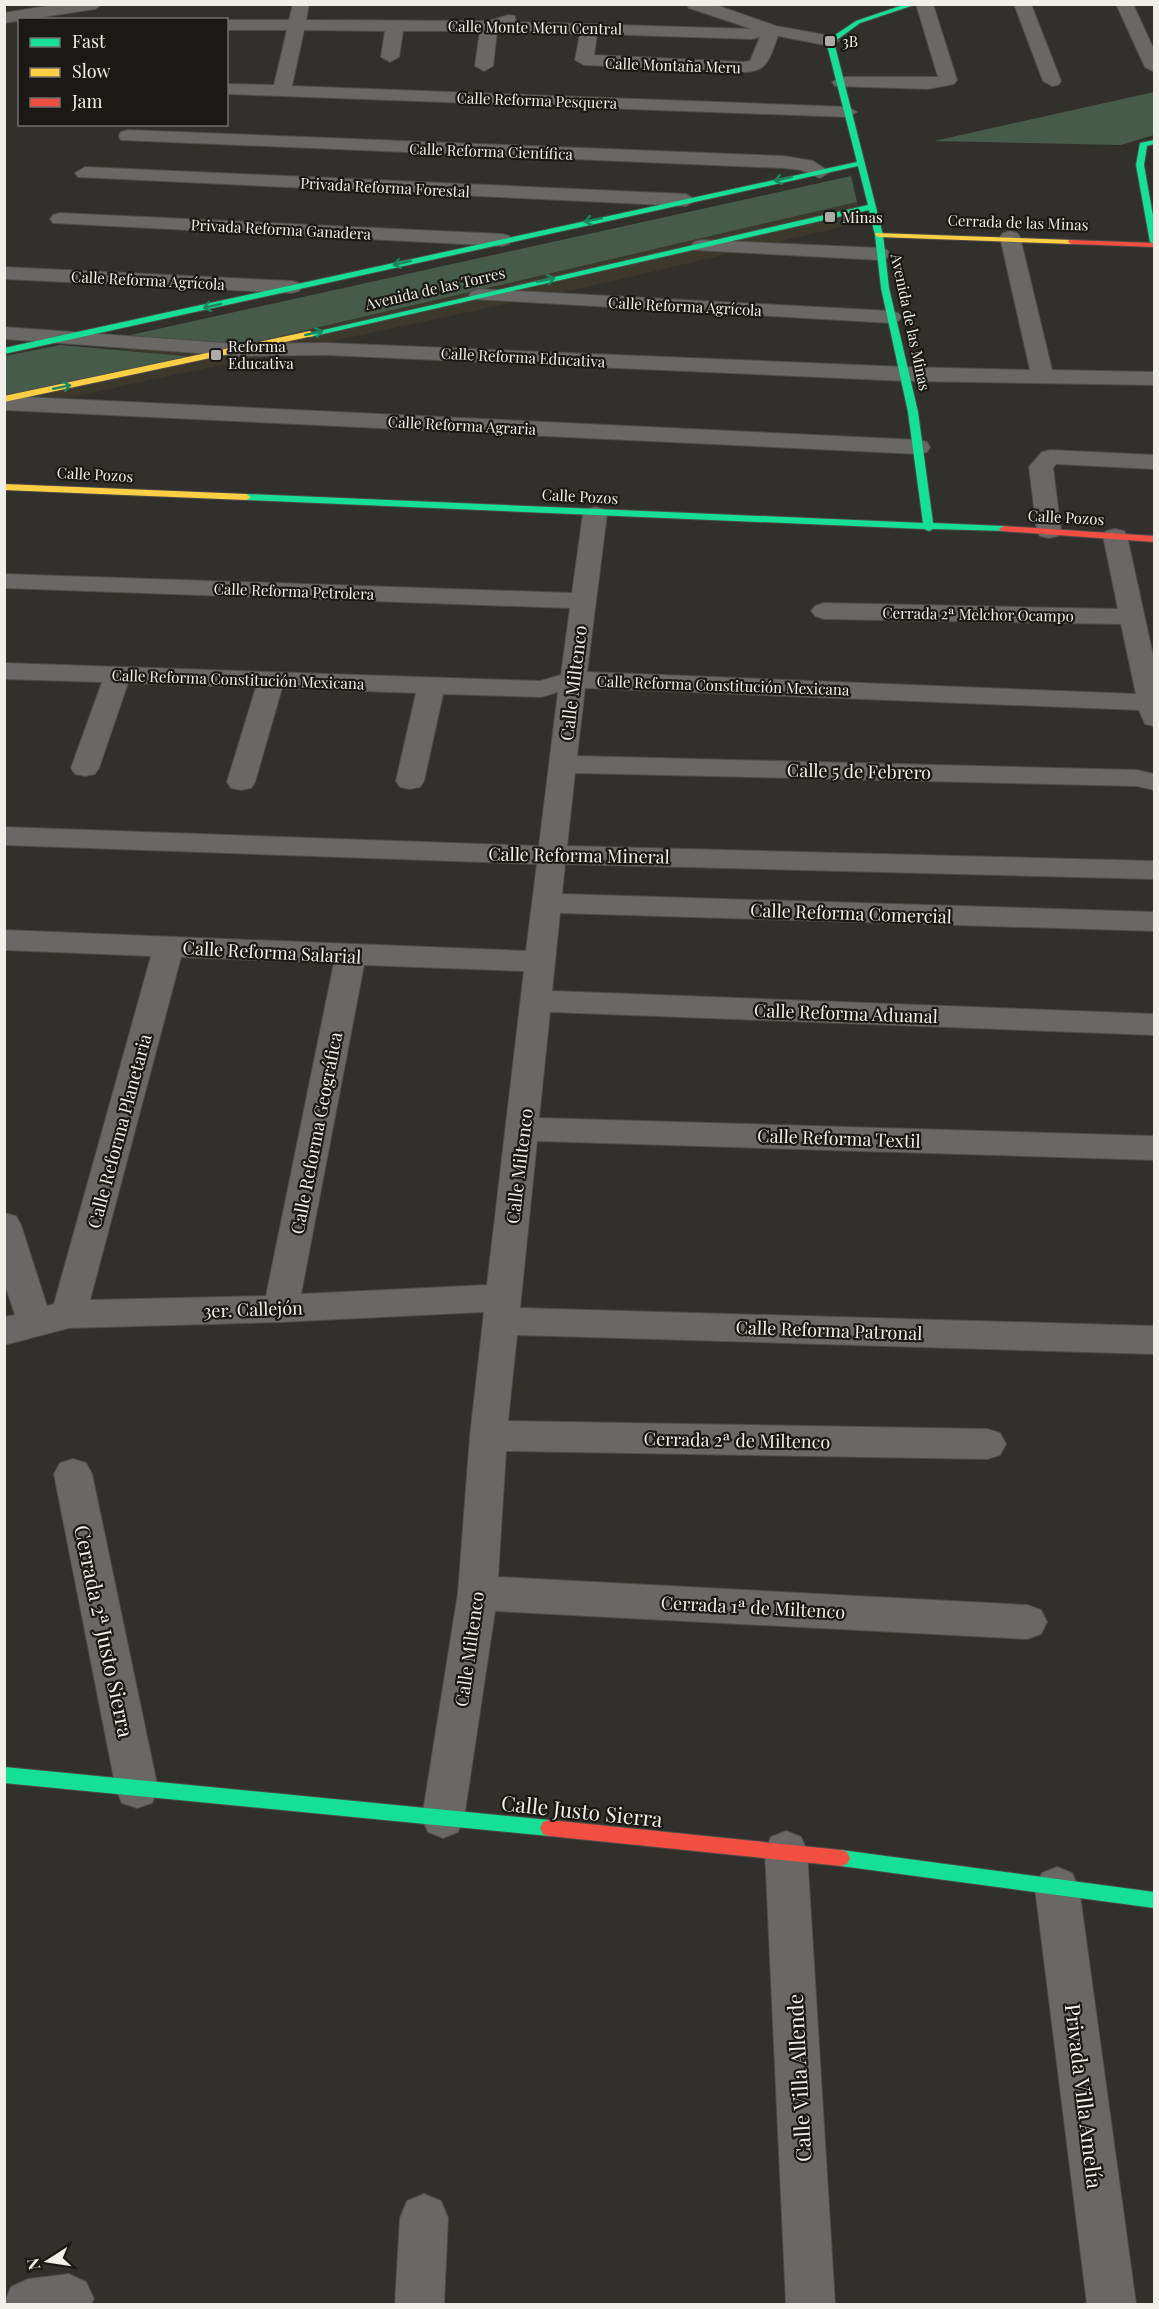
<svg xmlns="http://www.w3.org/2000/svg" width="1159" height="2309" viewBox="0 0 1159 2309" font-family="'Playfair Display',serif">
<rect width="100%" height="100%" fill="#32302c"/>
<polygon fill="#3d382c" points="857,202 862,222 609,282 5,411 4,396 193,357 123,350 146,338 242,345"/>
<g fill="#475b4b">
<polygon points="1154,92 1154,135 1121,145 934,141"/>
<polygon points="851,176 857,202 242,345 126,336"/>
<polygon points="60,345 196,357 5,396 5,356"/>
</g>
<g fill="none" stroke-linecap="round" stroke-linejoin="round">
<g stroke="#4d4c48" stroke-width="2">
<g id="street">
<polygon points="59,4 103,4 95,9 4,23 4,13"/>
<path d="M293 4H309L306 20 488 21 509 15 515 16 516 22 752 29 689 8 687 4H713L776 26 836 37 839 41 830 46 778 36C770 56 769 72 744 72L584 65 575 60 580 34 497 31 493 66 484 71 475 66 480 31H403L399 57 390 62 381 57 385 31 304 30 292 86 848 107 857 112 848 117 226 94V84L274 85 287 30H226V20H289ZM597 34 752 39 760 37 750 61 744 62 594 55Z"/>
<polygon points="916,4 933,4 957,80 954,84 928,89 835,86 832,82 841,77 938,77"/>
<polygon points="1014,4 1031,4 1061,81 1058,85 1052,86 1043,81"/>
<polygon points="1116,4 1133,4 1154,50 1154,72 1145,67"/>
<polygon points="128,130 784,156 813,161 830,172 820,178 801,170 784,168 121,140 119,136 121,132"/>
<polygon points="85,167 686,194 696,200 686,206 78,177 75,173"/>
<polygon points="60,213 502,234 509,236 512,240 509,244 502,246 53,223 50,219 53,215"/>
<polygon points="1010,231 1017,233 1020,237 1052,370 1154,372 1154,385 906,381 327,355 238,356 4,339 4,327 238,344 327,343 906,367 1030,370 1000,237 1003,233"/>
<polygon points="701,240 880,248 887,250 890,254 887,258 880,260 694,250 691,246 694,242"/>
<polygon points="4,267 292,281 299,283 302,287 299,291 292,293 4,279"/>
<polygon points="479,289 891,311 898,313 902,317 898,321 891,323 472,299 469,295 472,291"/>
<polygon points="4,396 919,440 927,442 930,447 927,452 919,454 4,410"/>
<polygon points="1050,450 1154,455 1154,469 1056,464 1053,468 1061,531 1058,536 1049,538 1040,536 1037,531 1029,467 1042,452"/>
<path d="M595 507 603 509 607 514 587 672 1136 694 1121 624 824 619 815 616 811 611 815 606 824 603 1118 609 1103 536 1106 531 1115 529 1124 531 1127 536 1154 660V726L1145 724 1139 710 585 688 577 756 1137 770 1154 774V790L1137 786 575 773 567 846 1154 861V879L565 864 562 894 1154 912V931L560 913 552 991 1154 1014V1035L550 1012 539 1118 1154 1136V1160L537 1141 520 1308 1154 1326V1354L517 1335 508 1421 987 1429 1000 1433 1006 1444 1000 1455 987 1459 506 1451 498 1577 1027 1605 1041 1610 1047 1622 1041 1634 1027 1639 495 1611 464 1818 458 1832 443 1838 428 1832 422 1818 458 1593 470 1436 484 1312 281 1322 69 1328 4 1345V1317L15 1315 4 1282V1213L16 1216 21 1225 47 1306 54 1304 151 956 4 950V930L526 951 537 864 4 845V827L539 846 558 692 541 697 443 694 424 781 420 787 410 789 400 787 396 781 416 693 282 688 255 782 251 788 241 790 231 788 227 782 256 687 128 683 99 768 95 774 85 776 75 774 71 768 102 682 4 679V663L540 681 561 675 570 608 4 588V574L572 593 583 514 587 509ZM181 957 334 963 266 1296 90 1300ZM364 965 524 971 487 1285 301 1294Z"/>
<polygon points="73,1459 86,1463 92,1474 158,1789 152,1803 137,1808 122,1803 116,1789 54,1474 60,1463"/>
<polygon points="786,1831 801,1837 807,1851 835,2304 786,2304 765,1851 771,1837"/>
<polygon points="1057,1867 1072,1873 1079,1888 1136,2304 1087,2304 1035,1888 1042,1873"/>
<polygon points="424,2194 441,2201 448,2218 444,2304 395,2304 400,2218 407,2201"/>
<polygon points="69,2274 86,2282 94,2299 91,2304 4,2304 11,2287 28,2279"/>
</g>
</g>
<g stroke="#4d4c48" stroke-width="2">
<g id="fast">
<polygon points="906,4 917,4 860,23 834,42 883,235 889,288 918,412 933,523 1004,526 1009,529 1007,531 933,529 929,531 924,529 246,500 241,497 246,494 923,523 908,412 881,288 875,235 869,210 310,337 306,334 868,205 858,166 4,354 4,348 857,162 826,41 856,21"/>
<polygon points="1154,140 1154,144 1147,146 1144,165 1154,222 1154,244 1150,242 1136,165 1140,143"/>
<polygon points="4,1767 549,1820 555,1822 558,1828 555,1834 549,1836 4,1783"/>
<polygon points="841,1850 1154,1892 1154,1908 841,1866 835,1864 832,1858 835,1852"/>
</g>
</g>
<g stroke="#4d4c48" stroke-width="2">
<g id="slow">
<polygon points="876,233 1072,240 1076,242 1072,244 879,237 875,235"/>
<polygon points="310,331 314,334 313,336 4,402 4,396"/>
<polygon points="4,484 246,494 251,497 246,500 4,490"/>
</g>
</g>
<g stroke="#4d4c48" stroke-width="2">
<g id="jam">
<polygon points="1069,240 1154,243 1154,247 1072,244 1068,242"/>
<polygon points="1004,526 1154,536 1154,542 1001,531 999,529"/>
<polygon points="549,1820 841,1850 847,1852 850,1858 847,1864 841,1866 549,1836 543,1834 540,1828 543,1822"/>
</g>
</g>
<use href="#street" fill="#696866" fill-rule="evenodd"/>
<use href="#fast" fill="#16e098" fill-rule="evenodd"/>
<use href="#slow" fill="#ffcf43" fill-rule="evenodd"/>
<use href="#jam" fill="#f24e42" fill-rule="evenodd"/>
</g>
<defs><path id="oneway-shaft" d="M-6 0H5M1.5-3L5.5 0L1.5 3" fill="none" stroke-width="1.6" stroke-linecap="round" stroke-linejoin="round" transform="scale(1.5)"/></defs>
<g stroke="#18865e">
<use href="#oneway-shaft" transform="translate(783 179) rotate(168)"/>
<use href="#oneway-shaft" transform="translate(593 220) rotate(168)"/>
<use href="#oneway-shaft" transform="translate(402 263) rotate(167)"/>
<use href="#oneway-shaft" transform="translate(546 280) rotate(-12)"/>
<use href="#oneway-shaft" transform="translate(212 306) rotate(167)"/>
<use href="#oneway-shaft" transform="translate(314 333) rotate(-13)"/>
<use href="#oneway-shaft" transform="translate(62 387) rotate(-12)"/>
</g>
<g fill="#aeaca8" stroke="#1b1916" stroke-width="2">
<rect x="824" y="35" width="12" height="12" rx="3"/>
<rect x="824" y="211" width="12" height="12" rx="3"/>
<rect x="210" y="349" width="12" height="12" rx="3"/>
</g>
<g text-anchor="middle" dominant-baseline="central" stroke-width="4.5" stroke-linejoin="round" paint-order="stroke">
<g font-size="15" fill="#f1efea" stroke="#1b1916">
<text transform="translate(535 27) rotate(1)">Calle Monte Meru Central</text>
<text transform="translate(673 65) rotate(2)">Calle Montaña Meru</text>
<text transform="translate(537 100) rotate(2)">Calle Reforma Pesquera</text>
<text transform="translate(491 151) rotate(2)">Calle Reforma Científica</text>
<text transform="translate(385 187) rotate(3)">Privada Reforma Forestal</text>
<text transform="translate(1018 222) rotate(2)">Cerrada de las Minas</text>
<text transform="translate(281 229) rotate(3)">Privada Reforma Ganadera</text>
<text transform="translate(148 280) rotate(3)">Calle Reforma Agrícola</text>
<text transform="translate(435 288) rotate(-13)">Avenida de las Torres</text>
<text transform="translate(685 306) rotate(3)">Calle Reforma Agrícola</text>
<text transform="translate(911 322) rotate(78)">Avenida de las Minas</text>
<text transform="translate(523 357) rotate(3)">Calle Reforma Educativa</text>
<text transform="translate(462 425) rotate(3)">Calle Reforma Agraria</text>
<text transform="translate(95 474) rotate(3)">Calle Pozos</text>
<text transform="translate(580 496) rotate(3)">Calle Pozos</text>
<text transform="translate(1066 517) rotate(3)">Calle Pozos</text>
<text transform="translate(294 591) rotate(2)">Calle Reforma Petrolera</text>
<text transform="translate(978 614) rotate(1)">Cerrada 2ª Melchor Ocampo</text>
<text transform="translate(238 679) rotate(2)">Calle Reforma Constitución Mexicana</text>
<text transform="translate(723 685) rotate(2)">Calle Reforma Constitución Mexicana</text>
</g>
<g font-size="15" fill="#f1efea" stroke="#1b1916" text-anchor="start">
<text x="842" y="41">3B</text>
<text x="842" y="217">Minas</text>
<text x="228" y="346">Reforma<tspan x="228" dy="17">Educativa</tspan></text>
</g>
<g font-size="18" fill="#f1efea" stroke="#1b1916">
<text transform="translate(573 683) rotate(-83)">Calle Miltenco</text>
<text transform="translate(859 771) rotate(1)">Calle 5 de Febrero</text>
<text transform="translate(579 855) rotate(1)">Calle Reforma Mineral</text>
<text transform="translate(851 913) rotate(2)">Calle Reforma Comercial</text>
<text transform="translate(272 952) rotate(3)">Calle Reforma Salarial</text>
<text transform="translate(846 1013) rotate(2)">Calle Reforma Aduanal</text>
<text transform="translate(119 1131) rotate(-75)">Calle Reforma Planetaria</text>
<text transform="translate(316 1133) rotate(-79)">Calle Reforma Geográfica</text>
<text transform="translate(839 1138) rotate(2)">Calle Reforma Textil</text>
<text transform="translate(519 1166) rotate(-83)">Calle Miltenco</text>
<text transform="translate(253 1309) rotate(-2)">3er. Callejón</text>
<text transform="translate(829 1330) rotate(2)">Calle Reforma Patronal</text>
<text transform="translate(737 1440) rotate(1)">Cerrada 2ª de Miltenco</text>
<text transform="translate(753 1607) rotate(3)">Cerrada 1ª de Miltenco</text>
<text transform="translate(469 1649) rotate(-82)">Calle Miltenco</text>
</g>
<g font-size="21" fill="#f1efea" stroke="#1b1916">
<text transform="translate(105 1631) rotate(78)">Cerrada 2ª Justo Sierra</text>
<text transform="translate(582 1810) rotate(6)">Calle Justo Sierra</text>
<text transform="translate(798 2078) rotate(-93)">Calle Villa Allende</text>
<text transform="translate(1085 2096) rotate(83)">Privada Villa Amelía</text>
</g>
</g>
<rect width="1159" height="2309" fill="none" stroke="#f1efea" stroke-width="12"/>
<rect x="18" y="18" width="210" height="108" fill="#1b1916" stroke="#716f6b" stroke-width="1.5"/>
<rect x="30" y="38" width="30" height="9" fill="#16e098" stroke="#716f6b" stroke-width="1.5"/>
<text x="72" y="48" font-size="18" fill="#f1efea">Fast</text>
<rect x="30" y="68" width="30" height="9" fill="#ffcf43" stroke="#716f6b" stroke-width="1.5"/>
<text x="72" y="78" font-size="18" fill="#f1efea">Slow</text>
<rect x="30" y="98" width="30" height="9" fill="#f24e42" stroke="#716f6b" stroke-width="1.5"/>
<text x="72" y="108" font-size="18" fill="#f1efea">Jam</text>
<g transform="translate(48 2261) rotate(258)" stroke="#1b1916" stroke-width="4.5" paint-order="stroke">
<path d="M0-4.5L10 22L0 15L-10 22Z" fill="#f1efea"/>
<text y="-9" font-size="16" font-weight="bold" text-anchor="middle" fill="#f1efea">N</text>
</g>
</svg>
